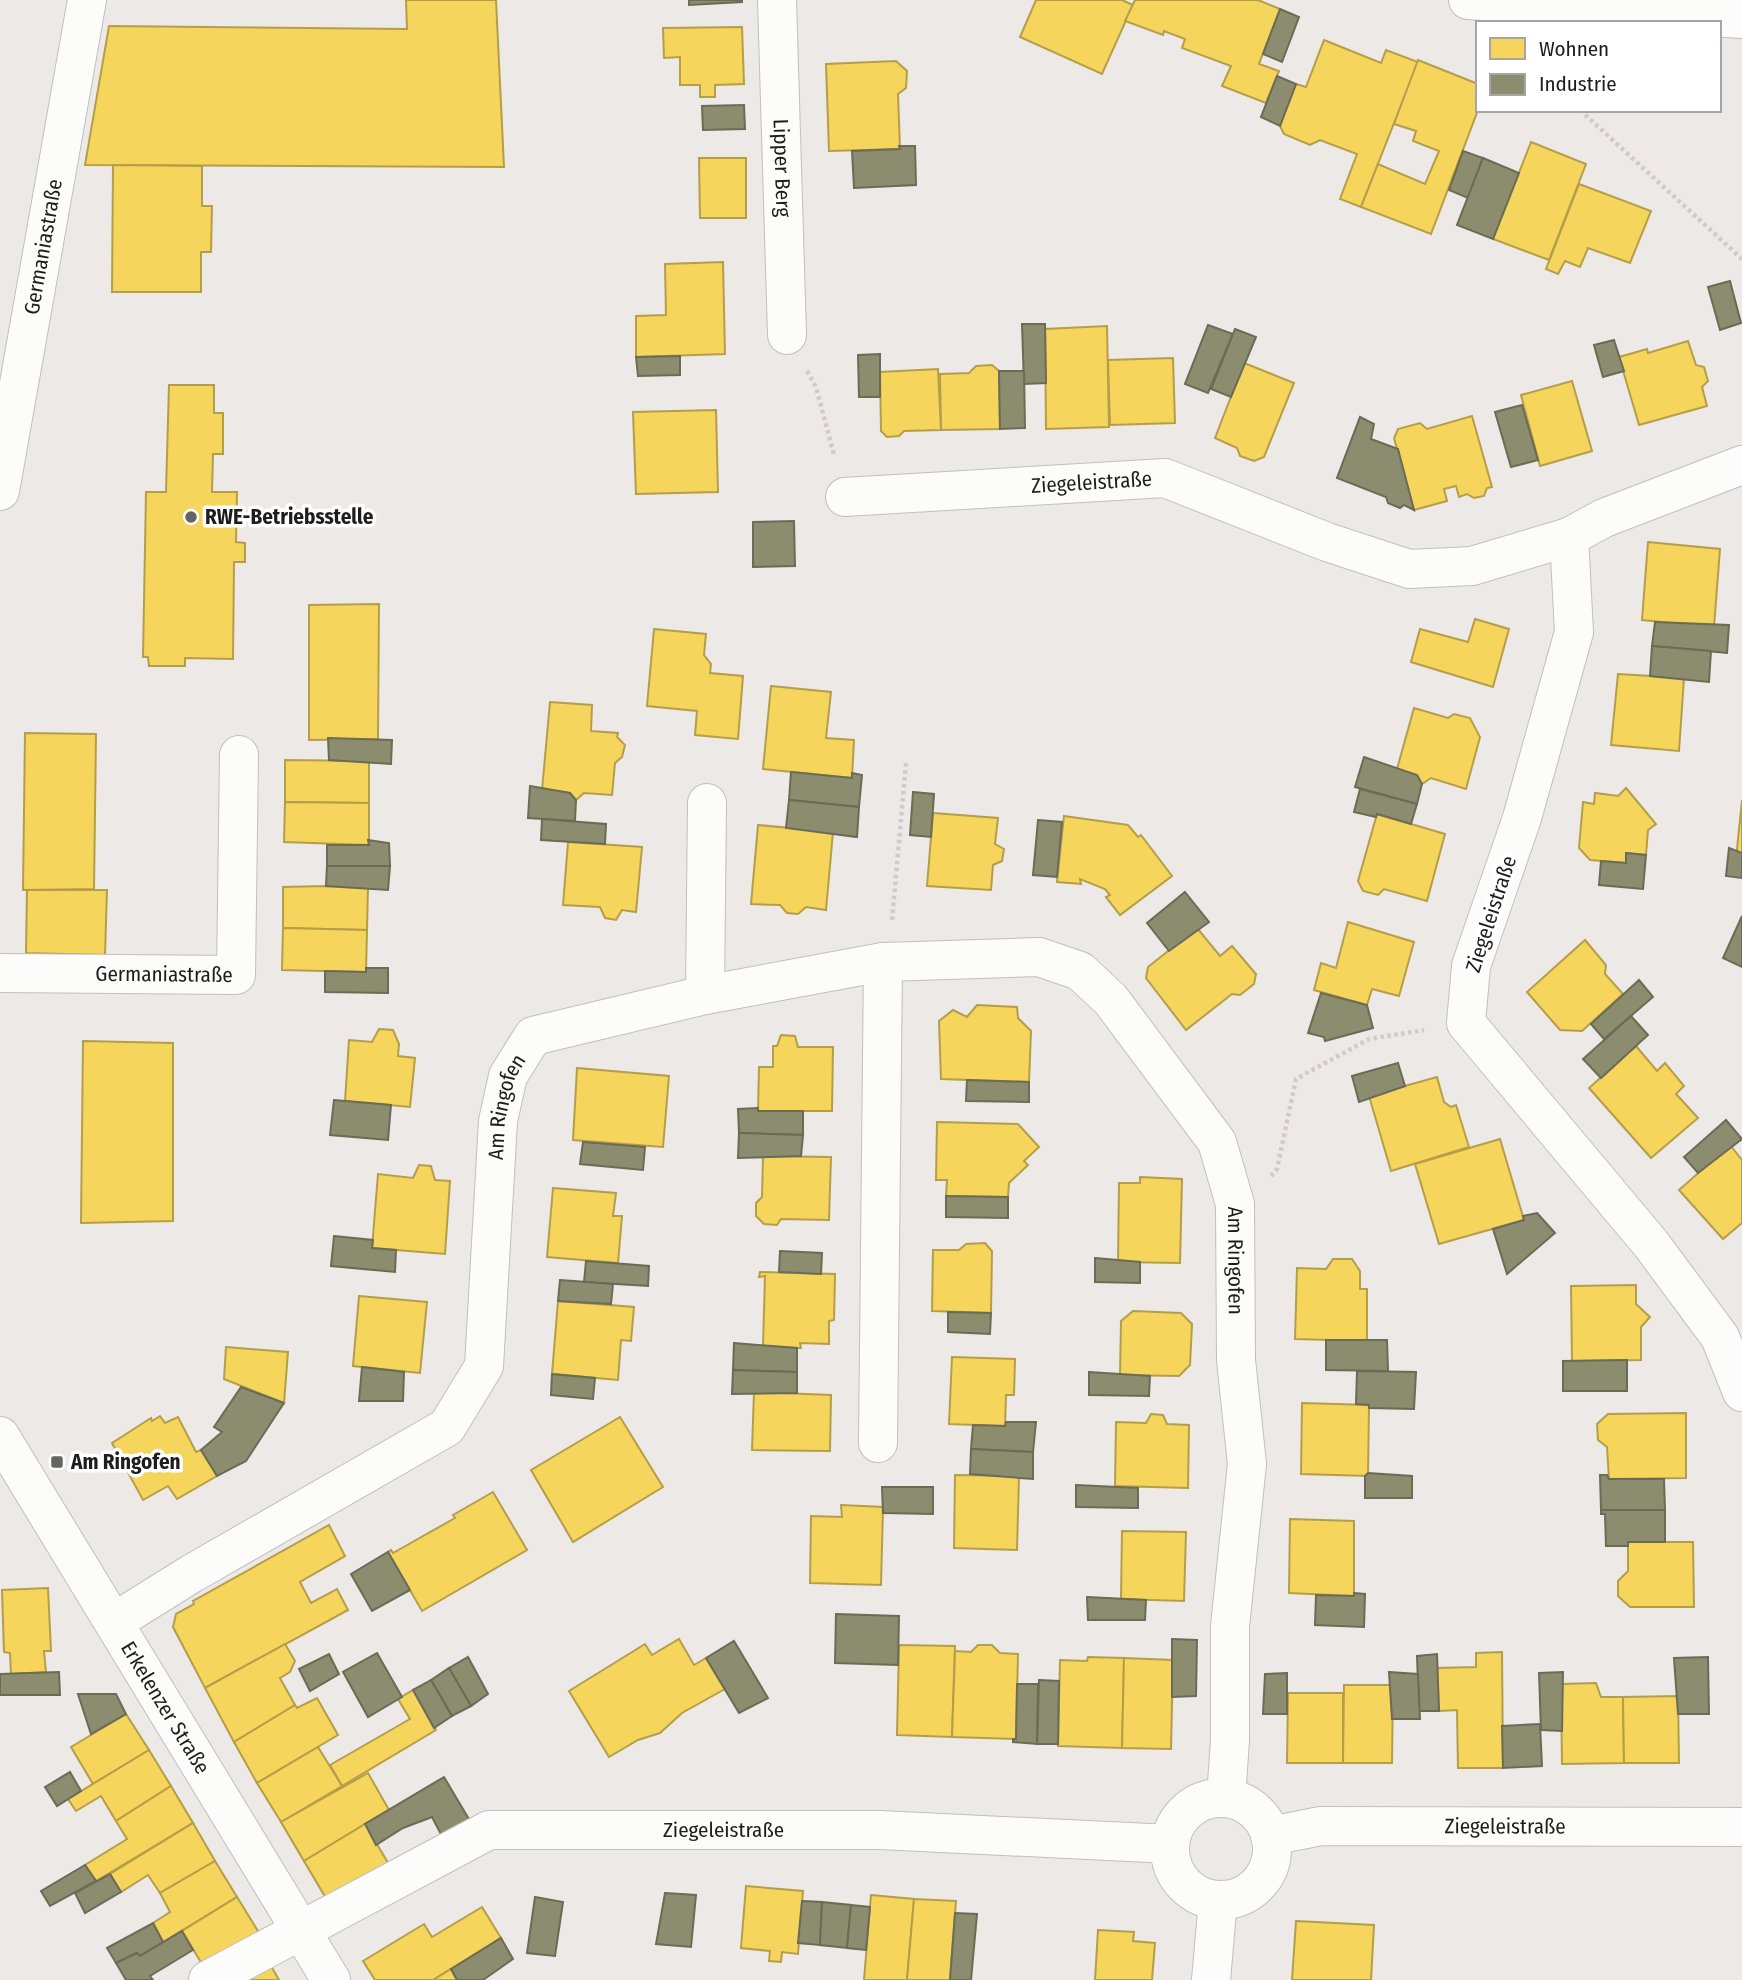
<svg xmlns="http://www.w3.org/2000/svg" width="1742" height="1980" viewBox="0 0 1742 1980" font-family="'Fira Sans Condensed',sans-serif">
<rect width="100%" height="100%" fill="#ece9e6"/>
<g fill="#f6d55c" stroke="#b59e49" stroke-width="2">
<polygon points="406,0 496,0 504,167 85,165 109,26 407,29"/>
<polygon points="1036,0 1122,0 1133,5 1102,74 1020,37"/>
<polygon points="1135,0 1258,0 1280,9 1259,64 1279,71 1266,103 1222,86 1231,66 1182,48 1185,39 1164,31 1163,35 1125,21"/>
<polygon points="742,27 744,84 715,85 715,97 700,97 700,85 680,85 680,57 664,58 663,28"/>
<polygon points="1324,40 1381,63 1386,50 1418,62 1361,207 1340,199 1357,154 1320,140 1310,145 1284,134 1280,126 1296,84 1306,87"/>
<polygon points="1418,60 1478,84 1478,110 1431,234 1361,207 1378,164 1425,184 1439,151 1413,141 1416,131 1394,124"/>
<polygon points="896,61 907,71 906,88 898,94 900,149 829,151 826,64"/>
<polygon points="1531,142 1586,164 1549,260 1493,239"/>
<polygon points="699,158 746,158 746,218 700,218"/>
<polygon points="113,165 202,166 202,206 212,206 211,252 201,252 201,292 112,292"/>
<polygon points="1579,184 1651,211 1630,263 1588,248 1580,267 1565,261 1558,274 1546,269"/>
<polygon points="723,262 725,354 636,357 636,316 666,315 665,264"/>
<polygon points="1107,326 1109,427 1046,429 1045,329"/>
<polygon points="1688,341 1696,365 1704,367 1708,381 1702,387 1707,406 1639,425 1619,357 1647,349 1648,353"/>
<polygon points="1173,358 1175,423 1110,425 1108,360"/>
<polygon points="1244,363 1294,383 1264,457 1254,461 1240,456 1237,448 1215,438"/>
<polygon points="992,365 999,371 1000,429 941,430 940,374 969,373 976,366"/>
<polygon points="938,369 941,430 904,431 899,436 887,437 881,431 880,372"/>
<polygon points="1572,381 1592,451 1540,466 1521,395"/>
<polygon points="169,385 214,385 214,413 223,413 223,454 213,454 212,492 237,492 236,542 245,543 245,562 234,562 233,659 185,658 185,666 149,666 148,657 143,657 146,492 166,492"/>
<polygon points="716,410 718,492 636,494 633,412"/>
<polygon points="1472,416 1492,487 1487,488 1484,496 1474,498 1467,494 1459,497 1456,486 1444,489 1447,501 1414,510 1394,438 1398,429 1420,423 1427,429"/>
<polygon points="1648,542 1720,549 1714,627 1642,620"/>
<polygon points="379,604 378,739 309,740 309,605"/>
<polygon points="1475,619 1509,629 1493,687 1411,662 1420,629 1468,642"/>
<polygon points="654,629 706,634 704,655 711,664 710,673 743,676 738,739 695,735 697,711 647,706"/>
<polygon points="1618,674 1684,678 1679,751 1611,745"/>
<polygon points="771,686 831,692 826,738 854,740 852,778 763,769"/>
<polygon points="550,702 592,705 591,731 618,733 617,737 625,745 622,757 615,763 612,795 584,793 576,800 570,793 542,790"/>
<polygon points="1414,708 1448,718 1454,714 1470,718 1480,737 1466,789 1431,778 1422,784 1417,775 1397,769"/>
<polygon points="25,733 96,734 94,889 23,890"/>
<polygon points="285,760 369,761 369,803 285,802"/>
<polygon points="1626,788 1656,824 1648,830 1646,855 1626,853 1626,863 1590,860 1579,848 1583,802 1594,804 1595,793 1618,796"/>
<polygon points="1742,800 1742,853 1737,853 1737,849"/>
<polygon points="285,802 369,803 369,845 284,842"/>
<polygon points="933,813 998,818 995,844 1004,849 1002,861 993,865 991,890 927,886"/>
<polygon points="1377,814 1445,834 1427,901 1384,889 1378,895 1363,891 1358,881"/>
<polygon points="1064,816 1128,825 1138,837 1141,835 1172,876 1120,915 1106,897 1110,895 1105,889 1080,879 1081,884 1057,882"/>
<polygon points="758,825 833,832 826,910 806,907 798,914 787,913 780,905 751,904"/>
<polygon points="568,842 642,847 636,912 622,910 616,920 605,918 600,907 563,905"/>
<polygon points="326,886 368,887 367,930 283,928 283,887"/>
<polygon points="27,890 107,890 105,955 26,953"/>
<polygon points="1348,922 1414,942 1399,996 1372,989 1367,1005 1314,990 1321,963 1336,968"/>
<polygon points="283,928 367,930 366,972 282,970"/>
<polygon points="1197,928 1220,956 1232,946 1256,974 1254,984 1240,995 1232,994 1186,1030 1146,978 1148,967"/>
<polygon points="1585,940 1606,965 1605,974 1623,994 1582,1031 1560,1030 1527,992"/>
<polygon points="977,1005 1017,1007 1018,1018 1031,1031 1029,1082 941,1079 939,1021 953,1010 967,1017"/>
<polygon points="379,1029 393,1030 399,1044 398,1056 415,1058 410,1107 345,1101 349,1040 372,1042"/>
<polygon points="781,1035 795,1036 798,1047 833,1047 832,1111 758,1111 759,1067 773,1067 773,1046 777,1046"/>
<polygon points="83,1041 173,1043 173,1221 81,1223"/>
<polygon points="1636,1046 1657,1071 1665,1063 1684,1086 1676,1094 1698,1118 1651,1158 1589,1088"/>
<polygon points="577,1068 669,1076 663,1147 573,1140"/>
<polygon points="1437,1077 1444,1102 1451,1107 1456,1105 1469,1147 1391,1171 1369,1096"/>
<polygon points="937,1122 1018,1124 1039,1147 1024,1161 1028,1165 1009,1183 1008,1197 946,1196 947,1180 936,1180"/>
<polygon points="1500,1139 1524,1220 1439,1244 1415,1164"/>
<polygon points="1730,1145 1742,1160 1742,1223 1723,1239 1679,1190"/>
<polygon points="763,1156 831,1157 829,1220 781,1219 777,1225 764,1224 756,1216 756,1203 762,1197"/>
<polygon points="419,1165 431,1166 435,1180 450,1181 445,1254 372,1248 378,1174 413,1178"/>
<polygon points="1140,1177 1182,1179 1180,1263 1118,1262 1119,1183 1140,1183"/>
<polygon points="553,1188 616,1193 613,1216 622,1216 618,1263 547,1257"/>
<polygon points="985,1243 992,1251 991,1313 932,1311 933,1250 959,1250 966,1244"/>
<polygon points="1333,1259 1352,1259 1360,1271 1360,1289 1367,1289 1367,1341 1295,1339 1297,1268 1326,1269"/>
<polygon points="760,1272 835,1274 834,1320 829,1321 829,1344 800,1343 801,1348 797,1348 763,1346 765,1276 759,1277"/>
<polygon points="1636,1285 1636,1304 1650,1317 1641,1327 1641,1360 1572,1361 1571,1286"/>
<polygon points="359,1296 427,1302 420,1373 353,1366"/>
<polygon points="558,1301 634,1307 631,1341 621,1340 618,1380 552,1374"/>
<polygon points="1133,1311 1181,1313 1192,1324 1190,1365 1179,1376 1120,1375 1121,1321"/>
<polygon points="226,1347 288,1352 284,1403 224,1379"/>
<polygon points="952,1357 1015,1359 1014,1395 1006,1395 1005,1426 949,1424"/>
<polygon points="754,1392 831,1395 830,1451 752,1450"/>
<polygon points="1302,1403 1369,1405 1368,1476 1301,1474"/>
<polygon points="1686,1413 1686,1478 1609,1479 1607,1447 1598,1440 1597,1424 1608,1414"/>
<polygon points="1151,1414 1163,1415 1167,1424 1189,1425 1188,1488 1115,1486 1116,1422 1146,1423"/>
<polygon points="160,1416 165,1423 178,1417 196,1452 201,1450 217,1476 177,1499 168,1486 143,1500 112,1443 151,1418 152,1421"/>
<polygon points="620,1417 663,1487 573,1542 531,1470"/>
<polygon points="955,1475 1019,1476 1017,1550 954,1548"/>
<polygon points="493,1492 527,1550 422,1611 388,1552 391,1550 393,1553 455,1518 453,1515"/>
<polygon points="841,1505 883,1507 881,1585 810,1583 811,1516 842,1517"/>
<polygon points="1290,1519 1354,1521 1354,1596 1289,1593"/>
<polygon points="329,1525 345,1556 300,1582 311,1603 337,1589 348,1610 205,1688 173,1627 176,1614 194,1604 193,1601"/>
<polygon points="1122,1531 1186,1532 1184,1601 1121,1599"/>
<polygon points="1628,1542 1693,1542 1694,1607 1630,1607 1618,1596 1618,1581 1628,1571"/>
<polygon points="48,1588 51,1651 44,1651 46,1672 11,1674 10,1653 4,1652 2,1590"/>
<polygon points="679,1639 694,1665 706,1658 725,1689 682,1713 660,1733 638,1740 609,1757 569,1691 645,1644 652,1655"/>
<polygon points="285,1644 295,1661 290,1672 280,1678 295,1705 234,1742 205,1688"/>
<polygon points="899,1645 955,1646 952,1737 897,1735"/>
<polygon points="978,1645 992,1645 1000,1653 1018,1654 1016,1739 952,1737 955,1651 971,1652"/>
<polygon points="1502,1652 1503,1768 1458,1768 1457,1710 1439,1711 1437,1668 1476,1667 1476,1653"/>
<polygon points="1088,1657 1124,1658 1122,1748 1058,1746 1060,1660 1087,1661"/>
<polygon points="1124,1658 1173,1660 1171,1749 1122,1748"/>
<polygon points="1596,1683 1601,1697 1623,1697 1624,1763 1562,1764 1561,1684"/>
<polygon points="1344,1685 1393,1685 1392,1763 1343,1763"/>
<polygon points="413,1690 436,1730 342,1786 330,1765 410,1719 398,1699"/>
<polygon points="1288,1693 1343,1693 1343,1763 1287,1763"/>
<polygon points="1678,1696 1679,1763 1624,1763 1623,1697"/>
<polygon points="317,1698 338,1735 257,1783 234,1742 295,1705 297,1708"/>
<polygon points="126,1714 149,1750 93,1784 71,1747"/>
<polygon points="318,1747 342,1786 281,1822 257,1783"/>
<polygon points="149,1750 171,1786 116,1821 101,1796 76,1811 68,1799"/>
<polygon points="368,1773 389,1810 304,1861 281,1822"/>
<polygon points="171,1786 193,1823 96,1881 85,1865 127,1839 116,1821"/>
<polygon points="193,1823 215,1861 160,1893 148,1875 121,1892 110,1874"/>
<polygon points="365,1824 391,1868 330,1905 304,1861"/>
<polygon points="215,1861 237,1897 163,1942 153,1923 170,1912 160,1893"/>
<polygon points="746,1886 803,1891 798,1954 782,1952 781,1962 769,1961 770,1951 741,1948"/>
<polygon points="871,1895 914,1899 907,1980 864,1980"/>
<polygon points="237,1897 261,1936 205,1969 182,1931"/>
<polygon points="914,1899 956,1901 950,1980 907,1980"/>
<polygon points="482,1907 501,1938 433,1980 375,1980 363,1961 424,1924 432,1937"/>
<polygon points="1296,1921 1374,1925 1371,1980 1292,1980"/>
<polygon points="1098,1930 1134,1932 1133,1941 1155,1943 1152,1980 1095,1980"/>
<polygon points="266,1957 279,1980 228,1980"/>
<polygon points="451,1969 457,1980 433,1980"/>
</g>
<g fill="#8c8c6e" stroke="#6b6b56" stroke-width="2">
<polygon points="689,0 742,0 742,2 689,5"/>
<polygon points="1280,9 1299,17 1282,62 1263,54"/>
<polygon points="1277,76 1296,84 1280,126 1261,117"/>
<polygon points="744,105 745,129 703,130 702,106"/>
<polygon points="899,146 915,146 916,185 854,188 852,151 900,149"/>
<polygon points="1463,151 1483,158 1468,198 1449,190"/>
<polygon points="1483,158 1519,173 1493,239 1457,225"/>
<polygon points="1730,281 1741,323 1720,330 1708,287"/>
<polygon points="1022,324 1045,324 1046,383 1024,384"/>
<polygon points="1208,325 1233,334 1208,393 1185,384"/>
<polygon points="1235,329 1256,337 1231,397 1211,389"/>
<polygon points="1614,340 1624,371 1603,377 1594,345"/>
<polygon points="880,354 880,397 859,397 858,355"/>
<polygon points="680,356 680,375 638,376 636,357"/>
<polygon points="999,371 1024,371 1025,428 1000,429"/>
<polygon points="1522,405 1538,460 1511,467 1495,412"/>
<polygon points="1360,417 1374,424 1371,439 1398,449 1414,510 1404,505 1400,508 1388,503 1386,497 1337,478"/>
<polygon points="794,521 795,566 753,567 753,522"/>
<polygon points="1655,622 1729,625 1727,653 1652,646"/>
<polygon points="1652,646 1711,651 1709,682 1650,676"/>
<polygon points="328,738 392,740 391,764 329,760"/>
<polygon points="1364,757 1417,775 1422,784 1417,804 1355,787"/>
<polygon points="791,772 852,778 852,773 862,775 859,807 789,800"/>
<polygon points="530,786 570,793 576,800 575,821 528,818"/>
<polygon points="1360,789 1417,804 1411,824 1377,814 1376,817 1354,812"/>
<polygon points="913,792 934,794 931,837 910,835"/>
<polygon points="789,800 859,807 857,837 786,828"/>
<polygon points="542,819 606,824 605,844 541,840"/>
<polygon points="1038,820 1062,822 1057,877 1033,875"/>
<polygon points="368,840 389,843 390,866 327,866 327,845 369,845"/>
<polygon points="1729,848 1742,853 1742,878 1726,876"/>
<polygon points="1626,853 1646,855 1643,889 1599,885 1601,861 1626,863"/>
<polygon points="327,866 390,866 388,890 326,886"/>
<polygon points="1185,892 1209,922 1169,951 1147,923"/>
<polygon points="1742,916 1742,967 1723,958"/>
<polygon points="366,968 388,968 388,993 325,992 325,971 366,972"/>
<polygon points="1639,980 1653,997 1604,1039 1591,1024"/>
<polygon points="1321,993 1367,1005 1373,1028 1325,1041 1324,1037 1308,1033"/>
<polygon points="1631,1016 1648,1035 1601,1078 1583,1059"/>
<polygon points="1398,1063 1405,1086 1359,1102 1352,1076"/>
<polygon points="967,1080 1029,1082 1029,1102 966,1101"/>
<polygon points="334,1100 391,1105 388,1140 330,1135"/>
<polygon points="758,1108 758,1111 803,1111 803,1135 739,1133 738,1109"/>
<polygon points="1726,1120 1742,1139 1698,1173 1684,1157"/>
<polygon points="739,1133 803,1135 801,1156 738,1158"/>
<polygon points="583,1142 645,1147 643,1170 580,1164"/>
<polygon points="946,1196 1008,1197 1008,1218 946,1217"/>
<polygon points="1537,1213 1555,1233 1507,1274 1493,1229 1524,1220 1523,1216"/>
<polygon points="334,1236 373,1240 372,1248 396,1250 395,1272 331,1266"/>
<polygon points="780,1251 822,1253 821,1274 779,1272"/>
<polygon points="1095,1258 1140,1262 1140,1283 1095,1282"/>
<polygon points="586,1261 649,1266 648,1286 584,1282"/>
<polygon points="560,1280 613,1284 611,1304 558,1301"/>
<polygon points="948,1312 991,1313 990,1334 948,1332"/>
<polygon points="1326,1340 1387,1340 1388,1371 1326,1370"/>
<polygon points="734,1343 797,1348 797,1372 733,1370"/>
<polygon points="1627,1360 1627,1391 1563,1391 1563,1361"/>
<polygon points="362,1367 404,1372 403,1401 359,1401"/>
<polygon points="733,1370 797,1372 797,1393 732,1394"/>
<polygon points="1357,1371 1416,1372 1414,1409 1369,1408 1369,1405 1356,1404"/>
<polygon points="1089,1372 1150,1376 1149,1396 1089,1395"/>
<polygon points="552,1374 595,1378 593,1399 551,1395"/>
<polygon points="241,1387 284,1403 246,1461 217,1476 201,1450 222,1432 214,1427"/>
<polygon points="1006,1422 1036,1422 1033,1452 971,1449 973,1425 1005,1426"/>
<polygon points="971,1449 1033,1452 1033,1479 970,1474"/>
<polygon points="1368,1473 1412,1476 1412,1498 1365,1498 1365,1476"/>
<polygon points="1600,1475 1607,1475 1609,1479 1664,1479 1665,1510 1601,1510"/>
<polygon points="1076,1485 1138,1488 1138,1508 1076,1507"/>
<polygon points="882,1487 933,1487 933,1514 883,1513"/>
<polygon points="1601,1510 1665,1510 1665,1542 1628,1542 1628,1546 1606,1546 1605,1514 1601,1514"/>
<polygon points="388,1552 410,1590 372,1611 351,1574"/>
<polygon points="1354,1593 1365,1594 1364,1627 1315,1625 1316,1595 1354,1596"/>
<polygon points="1087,1597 1146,1600 1145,1620 1088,1620"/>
<polygon points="836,1614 899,1616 898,1665 835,1663"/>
<polygon points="1172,1639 1197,1640 1196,1696 1172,1697"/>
<polygon points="734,1641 768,1698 739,1713 706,1658"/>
<polygon points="377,1653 402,1697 368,1717 343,1672"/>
<polygon points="329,1654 339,1674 310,1691 299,1669"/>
<polygon points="1437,1654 1439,1711 1419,1711 1417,1656"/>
<polygon points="468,1657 488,1694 471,1706 449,1668"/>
<polygon points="1708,1657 1709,1714 1678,1714 1674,1658"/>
<polygon points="449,1668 471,1706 452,1716 431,1680"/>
<polygon points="59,1672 60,1695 0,1695 0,1674"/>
<polygon points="1389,1672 1418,1674 1420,1719 1392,1719"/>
<polygon points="1563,1672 1562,1731 1541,1730 1539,1673"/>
<polygon points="1287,1673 1287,1714 1263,1714 1265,1674"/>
<polygon points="431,1680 452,1716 434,1728 413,1690"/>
<polygon points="1039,1680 1059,1681 1058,1744 1037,1744"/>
<polygon points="1017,1684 1038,1684 1037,1744 1013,1742 1013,1739 1016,1739"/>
<polygon points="78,1694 116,1694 126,1714 91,1734"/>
<polygon points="1540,1724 1542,1766 1503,1768 1502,1726"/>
<polygon points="70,1772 81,1791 57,1806 45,1787"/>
<polygon points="444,1777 470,1821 443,1838 432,1817 403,1828 376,1845 365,1824"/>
<polygon points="85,1865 96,1881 50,1906 41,1891"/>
<polygon points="110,1874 121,1892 85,1913 75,1893"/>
<polygon points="665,1893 696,1895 691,1947 656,1944"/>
<polygon points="535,1897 563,1902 555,1956 527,1953"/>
<polygon points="802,1901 822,1902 820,1945 798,1943"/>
<polygon points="822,1902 851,1905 847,1948 820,1945"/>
<polygon points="851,1905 870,1907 866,1950 847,1948"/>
<polygon points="955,1913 977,1914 971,1980 950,1980"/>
<polygon points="153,1923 163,1942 140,1956 137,1953 116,1963 107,1948"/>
<polygon points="182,1931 193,1950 150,1976 153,1980 126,1980 116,1963 137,1953 140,1956"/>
<polygon points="501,1938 513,1959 483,1980 457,1980 451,1969"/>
</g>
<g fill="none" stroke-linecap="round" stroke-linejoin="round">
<g stroke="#c1c0be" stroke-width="40">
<g id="minor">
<path id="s1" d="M777 0 787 335"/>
<polyline points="1468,0 1742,19"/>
<path id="s2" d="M0 491 87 0"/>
<path id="s3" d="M845 497 1165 478 1327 542 1409 569 1472 566 1569 537 1604 518 1742 465"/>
<polyline points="1569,537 1574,632 1522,818 1471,966 1466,1023 1651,1244 1720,1337 1742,1392"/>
<path id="s4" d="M0 973 236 975 239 755"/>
<polyline points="705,995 707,803"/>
<path id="s5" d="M0 1436 331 1980"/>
<polyline points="878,1443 883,962"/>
<path id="s6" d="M114 1622 191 1574 447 1427 484 1366 498 1121 508 1076 533 1036 705 995 883 962 1039 957 1080 971 1111 1000 1217 1142 1235 1204 1236 1360 1247 1464 1230 1626V1740L1226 1798"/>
<circle cx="1221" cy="1849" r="51"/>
<path id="s7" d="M1270 1836 1321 1826 1742 1827"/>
<path id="s8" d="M208 1980 489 1830H880L1170 1844"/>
<polyline points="1211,1980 1218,1900"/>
</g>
</g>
<g stroke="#d5c8c7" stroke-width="4.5" stroke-dasharray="3.5 3.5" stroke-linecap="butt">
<polyline points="1580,110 1742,259"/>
<polyline points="807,371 816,387 834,455"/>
<polyline points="892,920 906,763"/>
<polyline points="1271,1176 1277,1169 1296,1079 1369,1039 1424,1030"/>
</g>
<use href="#minor" stroke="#fcfcfb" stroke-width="38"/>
</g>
<g fill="#656463" stroke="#fff" stroke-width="2.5">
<circle cx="191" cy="517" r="7"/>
<rect x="50" y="1455" width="14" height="14" rx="3.5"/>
</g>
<g text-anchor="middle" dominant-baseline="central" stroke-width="7" stroke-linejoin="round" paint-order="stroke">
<g font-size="21" fill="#1d1d1d" stroke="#fff">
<text stroke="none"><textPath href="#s1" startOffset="168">Lipper Berg</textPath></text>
<text stroke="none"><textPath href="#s2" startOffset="248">Germaniastraße</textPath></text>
<text stroke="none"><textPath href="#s3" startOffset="247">Ziegeleistraße</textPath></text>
<text transform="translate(1491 914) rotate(-72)">Ziegeleistraße</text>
<text stroke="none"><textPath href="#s4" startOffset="164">Germaniastraße</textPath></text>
<text stroke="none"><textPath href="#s6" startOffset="718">Am Ringofen</textPath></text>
<text stroke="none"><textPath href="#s6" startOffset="1694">Am Ringofen</textPath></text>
<text stroke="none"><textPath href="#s5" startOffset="318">Erkelenzer Straße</textPath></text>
<text stroke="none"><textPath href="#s7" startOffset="236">Ziegeleistraße</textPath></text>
<text stroke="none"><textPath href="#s8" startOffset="553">Ziegeleistraße</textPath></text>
</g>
<g font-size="21" font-weight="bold" fill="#1d1d1d" stroke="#fff" text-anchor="start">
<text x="205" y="517">RWE-Betriebsstelle</text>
<text x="71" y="1462">Am Ringofen</text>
</g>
</g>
<rect x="1476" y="21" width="245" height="91" fill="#ffffff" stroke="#a5a5a5" stroke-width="2"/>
<rect x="1490" y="38" width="35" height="21" fill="#f6d55c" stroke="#a5a5a5" stroke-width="2"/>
<text x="1539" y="56" font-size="21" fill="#1d1d1d">Wohnen</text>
<rect x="1490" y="74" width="35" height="21" fill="#8c8c6e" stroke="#a5a5a5" stroke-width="2"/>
<text x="1539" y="91" font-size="21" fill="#1d1d1d">Industrie</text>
</svg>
